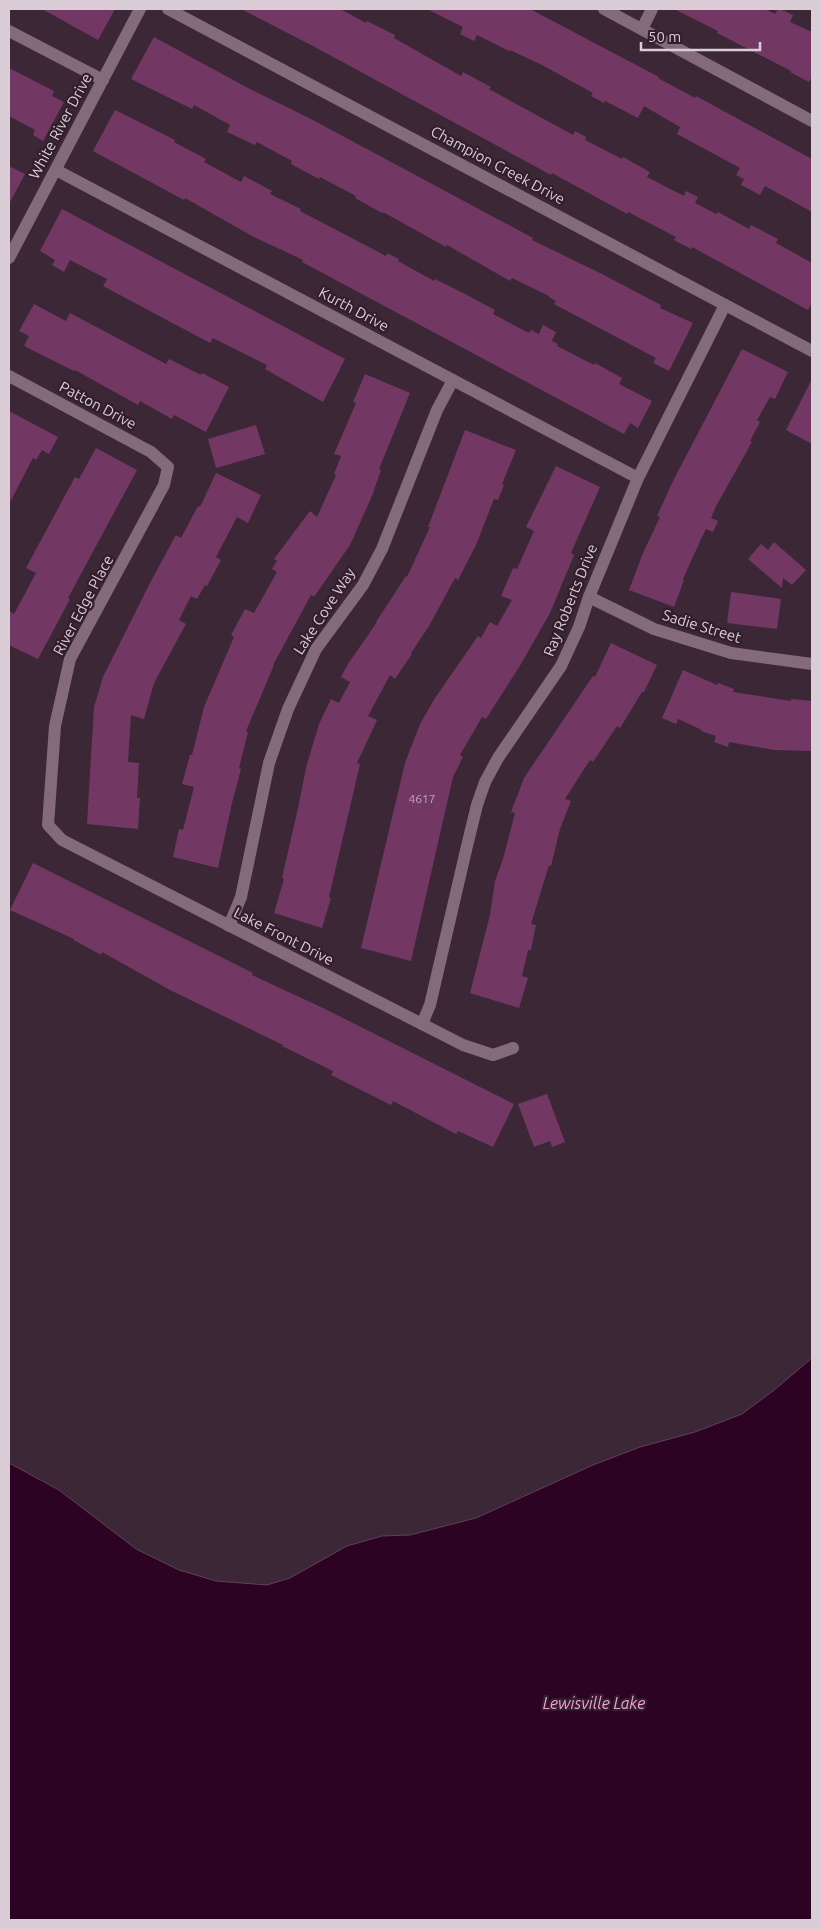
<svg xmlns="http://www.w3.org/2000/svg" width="821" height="1929" viewBox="0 0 821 1929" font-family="Ubuntu,sans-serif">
<rect width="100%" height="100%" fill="#3c2736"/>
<polygon fill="#2c0323" stroke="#604059" points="812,1358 812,1920 9,1920 9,1463 59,1490 136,1549 179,1570 216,1581 267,1585 290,1578 347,1546 382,1536 410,1535 476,1518 593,1465 640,1447 695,1432 742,1414 773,1391"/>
<g fill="#723863">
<polygon points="42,9 115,9 98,40"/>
<polygon points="241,9 340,9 366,23 367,21 395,35 394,38 461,76 463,72 491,87 489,89 573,135 575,131 586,137 585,140 622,159 623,157 650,172 647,177 684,196 686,191 698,197 695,203 716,214 718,212 749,229 751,225 778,239 776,243 812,263 812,302 808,310 692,247 691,249 674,240 676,237 628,212 627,214 552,173 551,175 313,46"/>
<polygon points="427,9 530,9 659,77 658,78 695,98 696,96 812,159 812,212 765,186 760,195 741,185 744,179 736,175 740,168 677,134 680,127 644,106 638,118 605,101 604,103 591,96 593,93 542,65 510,50 509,51 477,35 474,41 460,34 463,27"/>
<polygon points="674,9 765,9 775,14 778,9 780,9 793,15 790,22 812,32 812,76 809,82 790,72 791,71 717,33 718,31"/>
<polygon points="154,37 248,88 309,118 533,238 532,240 602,274 661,305 660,308 693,323 669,371 653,363 656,358 554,304 556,301 549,297 549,296 512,278 510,281 447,245 446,247 383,212 382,213 355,198 356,196 320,177 319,179 291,164 292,161 257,142 255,145 227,132 230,125 194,105 192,109 131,79"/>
<polygon points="9,68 54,91 52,96 64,102 43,141 33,135 35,130 9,116"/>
<polygon points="115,110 175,140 174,142 206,159 204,162 241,182 244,176 272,191 270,194 301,209 300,211 386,256 387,253 399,259 398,261 434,281 435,279 467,295 495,310 493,314 529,333 531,330 539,334 543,325 556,332 552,341 558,344 557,346 594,365 595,363 622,378 619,384 652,401 638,428 630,423 624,434 302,262 303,260 252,236 185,198 184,200 93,151"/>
<polygon points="9,166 25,174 9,204"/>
<polygon points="62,209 345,359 323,402 265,369 267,365 213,338 210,343 103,286 107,279 70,260 64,272 52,265 55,260 40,251"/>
<polygon points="34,304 66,321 70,313 166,364 169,359 201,375 202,373 229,387 206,432 174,415 172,419 140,401 138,405 75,370 74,371 24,346 29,336 19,331"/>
<polygon points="742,349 788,372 775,399 770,397 757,420 760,422 750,441 752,442 715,508 711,518 718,521 713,532 706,529 702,537 683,579 684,580 674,607 629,590 643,553 660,517 657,516 674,479"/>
<polygon points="365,374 410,393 379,469 381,470 372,496 350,545 314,597 311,595 273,665 274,665 246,731 248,732 239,768 241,769 232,803 218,868 173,857 179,829 183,830 194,787 182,784 190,755 192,755 204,707 234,637 231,635 245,609 254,613 277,572 272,569 277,561 274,559 310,511 317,517 336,475 334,474 341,456 334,454 356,403 353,402"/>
<polygon points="812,379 812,444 786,430"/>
<polygon points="9,411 58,437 49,454 42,450 36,460 33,458 9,504"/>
<polygon points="256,425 265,454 216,468 208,439"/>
<polygon points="465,430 516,450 502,484 504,485 498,500 494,499 476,545 458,580 455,578 429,626 411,653 412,654 395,679 390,675 368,716 377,720 357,763 360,764 329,897 331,898 322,928 274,913 284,879 282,878 298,808 306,768 319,724 331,699 339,703 350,682 341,677 348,664 377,622 376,622 406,576 407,577 430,527 428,527"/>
<polygon points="96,448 137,470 68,598 70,599 38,659 9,645 9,611 14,614 36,573 26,568 75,477 79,479"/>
<polygon points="556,466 600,487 571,553 574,555 550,613 521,664 486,719 482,717 460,755 463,757 453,777 411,961 361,948 405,763 420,724 435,698 478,636 481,638 490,622 497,626 512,600 501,596 513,568 517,569 534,531 526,527"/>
<polygon points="216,473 261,495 248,523 237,517 216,557 221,560 207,586 205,585 197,599 191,596 179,620 186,624 154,683 144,719 131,715 128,762 139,763 137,798 140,798 138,829 87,824 94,707 103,677 152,579 176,535 181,538 198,506 200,507"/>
<polygon points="774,542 806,570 792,585 783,578 782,588 748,559 761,544 768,550"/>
<polygon points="731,592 781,599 777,629 727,623"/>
<polygon points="611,643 657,665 644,692 642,692 620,728 617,726 593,762 590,760 565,799 571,801 560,829 551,866 549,865 531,924 536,925 531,950 528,950 522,976 528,978 519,1008 470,993 490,915 495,881 503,859 515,813 511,812 524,778 593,676 595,677"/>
<polygon points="683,670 717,685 718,683 734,689 733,692 791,701 791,699 812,701 812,751 774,750 729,742 728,747 714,742 716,736 701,731 702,730 678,719 676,724 662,718"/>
<polygon points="33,863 253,973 252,975 323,1008 514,1104 493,1147 458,1131 456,1134 393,1101 391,1105 331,1075 333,1071 282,1046 283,1045 170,990 102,952 101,955 74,940 74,939 10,910"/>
<polygon points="547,1094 565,1142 552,1147 550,1141 534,1147 518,1104"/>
</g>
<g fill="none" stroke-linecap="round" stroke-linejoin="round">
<g stroke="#836b7b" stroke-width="12">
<polyline points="168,9 812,351"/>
<polyline points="604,9 812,121"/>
<polyline points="642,29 652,9"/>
<polyline points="9,31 103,80"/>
<polyline points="56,170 638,478"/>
<polyline points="9,258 140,9"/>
<polyline points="9,376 151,452 168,467 164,485 70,659 55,726 48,825 62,840 463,1045 493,1055 513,1048"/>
<polyline points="589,597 654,629 731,653 812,664"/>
<polyline points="229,926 241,897 269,763 288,709 316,649 363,585 382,549 437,410 453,380"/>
<polyline points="422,1024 430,1005 467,846 477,805 485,782 498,758 561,666 579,627 589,597 638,478 725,305"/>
</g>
</g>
<g text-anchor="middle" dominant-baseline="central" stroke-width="4.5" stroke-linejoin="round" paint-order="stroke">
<g font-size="12" fill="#c1a8b9">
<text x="422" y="798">4617</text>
</g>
<g font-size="15" fill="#dbcdd6" stroke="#321e2c">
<text transform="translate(60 126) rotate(-62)">White River Drive</text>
<text transform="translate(498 165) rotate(28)">Champion Creek Drive</text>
<text transform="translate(354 309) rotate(28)">Kurth Drive</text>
<text transform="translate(98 405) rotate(28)">Patton Drive</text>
<text transform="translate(570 600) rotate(-68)">Ray Roberts Drive</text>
<text transform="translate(83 605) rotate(-62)">River Edge Place</text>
<text transform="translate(324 611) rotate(-57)">Lake Cove Way</text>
<text transform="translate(702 626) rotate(17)">Sadie Street</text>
<text transform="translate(284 936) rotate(27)">Lake Front Drive</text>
</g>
<g font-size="16" font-style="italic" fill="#f59ddc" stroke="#321e2c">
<text x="594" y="1703">Lewisville Lake</text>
</g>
</g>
<rect width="821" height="1929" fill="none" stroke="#dbcdd6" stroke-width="20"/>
<path d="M641 42v8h119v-8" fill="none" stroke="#dbcdd6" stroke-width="2.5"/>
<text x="648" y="42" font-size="15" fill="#dbcdd6" stroke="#321e2c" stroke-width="4" paint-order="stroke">50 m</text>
</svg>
